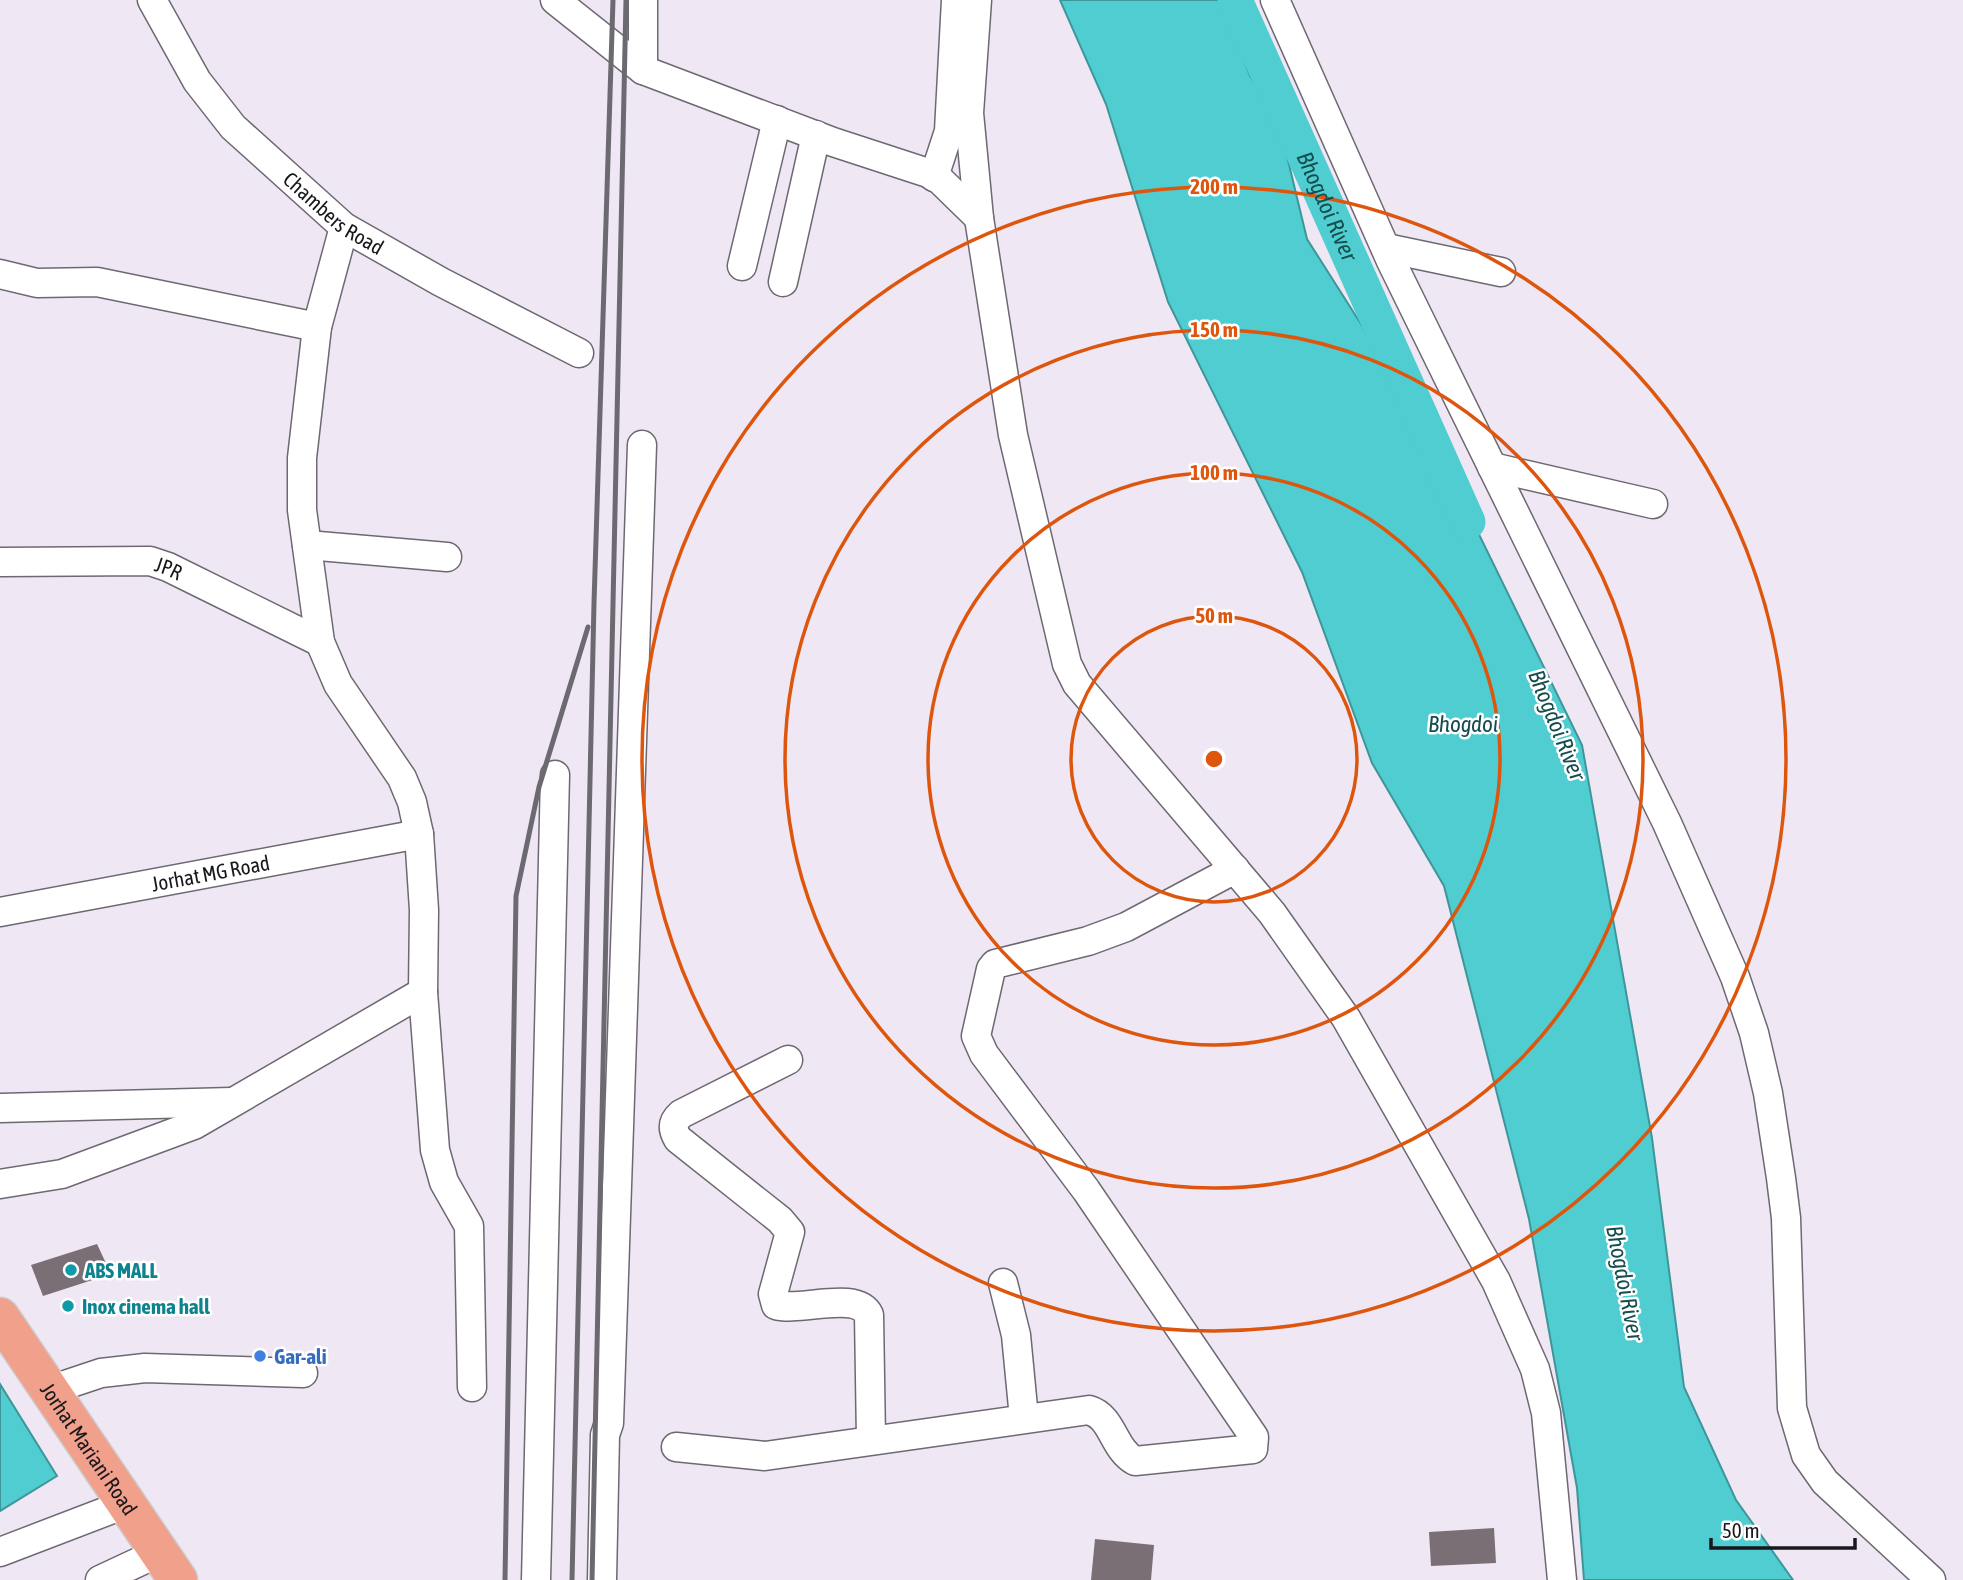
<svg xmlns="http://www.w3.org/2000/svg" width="1963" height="1580" viewBox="0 0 1963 1580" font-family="'Asap Condensed',sans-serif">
<rect width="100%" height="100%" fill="#efe8f4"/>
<g fill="#4fcdd0" stroke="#3f969a" stroke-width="2">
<polygon points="1060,0 1222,0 1250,76 1279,123 1307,239 1361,324 1470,516 1582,745 1652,1138 1684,1387 1736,1500 1793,1580 1584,1580 1577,1488 1529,1219 1444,886 1372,763 1302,572 1168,302 1106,104"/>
<polygon points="0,1384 57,1476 0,1511"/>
</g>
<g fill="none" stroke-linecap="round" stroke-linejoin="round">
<path stroke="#4fcdd0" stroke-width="35" id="s1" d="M1235 0 1468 522"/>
</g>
<g fill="#7b6f76">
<polygon points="97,1244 111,1274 43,1296 31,1265"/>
<polygon points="1494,1528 1496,1563 1431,1566 1429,1532"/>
<polygon points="1095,1539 1154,1545 1151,1580 1091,1580"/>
</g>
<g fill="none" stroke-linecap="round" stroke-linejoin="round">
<g stroke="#6e6872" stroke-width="31">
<g id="minor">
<path id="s2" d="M152 0 197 81 233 127 344 227 441 282 579 353"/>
<polyline points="555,0 643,70 833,142 928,173 940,180 979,218"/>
<polyline points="977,0 969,113 979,218 1013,435 1067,664 1077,684 1272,913 1346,1018 1496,1281 1535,1369 1546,1413 1562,1580"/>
<polyline points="1275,0 1391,261 1667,823 1735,977 1754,1033 1768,1093 1781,1178 1786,1218 1792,1408 1806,1455 1825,1482 1931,1580"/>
<polyline points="643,70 643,0"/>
<polyline points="934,177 949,131 956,0"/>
<polyline points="344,227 317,327 302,458 302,510 320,642 338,684 402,778 412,802 419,834 424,910 423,992 435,1150 444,1182 469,1226 472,1387"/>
<polyline points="1386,248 1501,272"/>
<polyline points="742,266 777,120"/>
<polyline points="0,274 37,283 97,282 317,327"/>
<polyline points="783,282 816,135"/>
<polyline points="1492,467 1653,504"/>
<polyline points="307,545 447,557"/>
<path id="s3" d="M0 562 150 561 168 567 320 642"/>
<path id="s4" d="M0 912 419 834"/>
<path d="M788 1060 681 1114C672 1122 672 1129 678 1139L780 1220 790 1232 773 1294 776 1305C800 1312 857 1290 869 1315L871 1440"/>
<polyline points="0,1108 232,1102"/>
<polyline points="0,1184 62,1174 194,1125 423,992"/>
<polyline points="1003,1283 1016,1335 1024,1418"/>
<polyline points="50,1390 101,1373 145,1368 303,1373"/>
<path d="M676 1447 765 1456 1089 1410C1113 1417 1113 1449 1135 1461L1253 1449 1254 1437 1086 1190 984 1054 976 1036 991 969 995 964 1088 941 1126 927 1235 869"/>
<polyline points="0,1552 128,1503"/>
<polyline points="100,1580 160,1552"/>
<polyline points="536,1580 555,775"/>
<polyline points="602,1580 605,1435 609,1423 642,445"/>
</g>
</g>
<g stroke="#cccccd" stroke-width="41">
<g id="highway">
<path id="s5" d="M0 1317 178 1580"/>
</g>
</g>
<use href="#minor" stroke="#fff" stroke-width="28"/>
<use href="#highway" stroke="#f0a08b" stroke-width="38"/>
<g stroke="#6d6970" stroke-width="5">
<polyline points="505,1580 516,896 539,787 588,627"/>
<polyline points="572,1580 594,603 613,0"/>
<polyline points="592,1580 626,0"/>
</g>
</g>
<g fill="none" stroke="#de560d" stroke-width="3.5">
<circle cx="1214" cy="759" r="143"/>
<circle cx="1214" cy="759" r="286"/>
<circle cx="1214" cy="759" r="429"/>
<circle cx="1214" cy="759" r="572"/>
</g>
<g fill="#0f9aa8" stroke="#fff" stroke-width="2.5">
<circle cx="71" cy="1270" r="7"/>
<circle cx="68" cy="1306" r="7"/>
</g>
<circle fill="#3f7fe0" stroke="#fff" stroke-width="2.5" cx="260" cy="1356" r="7"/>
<g text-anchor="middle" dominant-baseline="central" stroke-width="5" stroke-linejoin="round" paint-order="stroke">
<g font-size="21" fill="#19171b" stroke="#fff">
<text stroke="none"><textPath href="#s2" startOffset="284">Chambers Road</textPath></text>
<text stroke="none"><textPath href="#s3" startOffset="170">JPR</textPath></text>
<text stroke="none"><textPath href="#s4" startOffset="214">Jorhat MG Road</textPath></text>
<text stroke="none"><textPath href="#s5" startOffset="159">Jorhat Mariani Road</textPath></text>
</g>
<g font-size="21" font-weight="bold" fill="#0d838f" stroke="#fff" text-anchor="start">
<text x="85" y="1270">ABS MALL</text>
<text x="82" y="1306">Inox cinema hall</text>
</g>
<g font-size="21" font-weight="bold" fill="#366cbe" stroke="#fff" text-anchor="start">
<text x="274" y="1356">Gar-ali</text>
</g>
<g font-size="23" font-style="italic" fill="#164d4e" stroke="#fff">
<text stroke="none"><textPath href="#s1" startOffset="226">Bhogdoi River</textPath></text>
<text x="1463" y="724">Bhogdoi</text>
<text transform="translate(1557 725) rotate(68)">Bhogdoi River</text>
<text transform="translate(1625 1283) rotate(79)">Bhogdoi River</text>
</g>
</g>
<circle cx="1214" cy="759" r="10" fill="#de560d" stroke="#fff" stroke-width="3.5"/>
<g font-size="21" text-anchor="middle" font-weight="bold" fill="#de560d" stroke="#fff" stroke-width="5" stroke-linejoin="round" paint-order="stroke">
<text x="1214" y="194">200 m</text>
<text x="1214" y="337">150 m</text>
<text x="1214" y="480">100 m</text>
<text x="1214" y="623">50 m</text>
</g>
<path d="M1711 1538v10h144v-10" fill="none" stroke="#19171b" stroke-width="3.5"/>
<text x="1722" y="1538" font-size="21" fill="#19171b" stroke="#ffffff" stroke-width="5" paint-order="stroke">50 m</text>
</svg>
